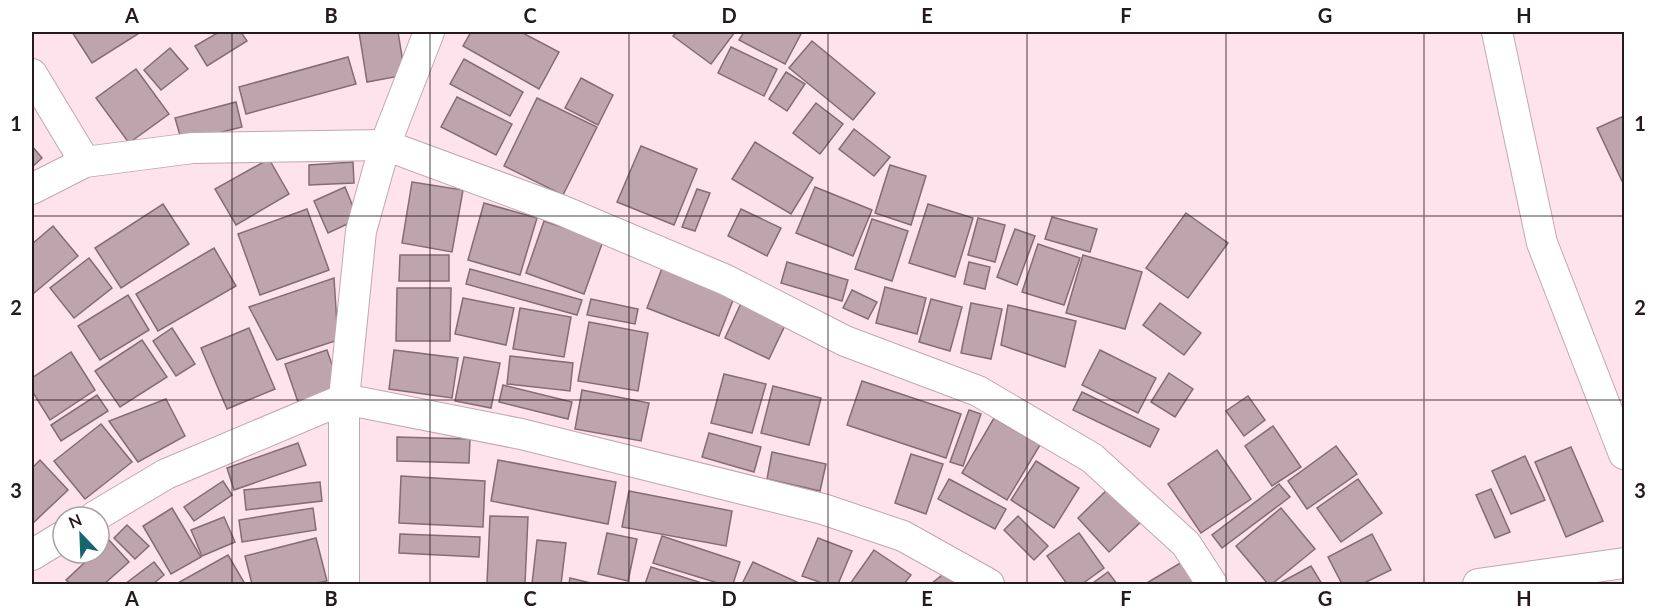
<svg xmlns="http://www.w3.org/2000/svg" width="1656" height="616" viewBox="0 0 1656 616" font-family="Lato,sans-serif">
<rect width="100%" height="100%" fill="#ffe3ec"/>
<g fill="#bea4ac" stroke="#846c74" stroke-width="1.5">
<polygon points="72,32 141,32 92,63"/>
<polygon points="219,32 241,32 247,41 207,66 195,46"/>
<polygon points="359,32 398,32 405,75 367,82"/>
<polygon points="471,32 521,32 559,52 539,89 463,46"/>
<polygon points="677,32 735,32 711,64 673,36"/>
<polygon points="744,32 802,32 785,64 739,40"/>
<polygon points="812,41 875,93 853,120 789,68"/>
<polygon points="731,47 777,69 764,96 718,73"/>
<polygon points="170,48 188,69 161,90 144,70"/>
<polygon points="348,57 356,84 246,114 239,87"/>
<polygon points="464,59 523,92 510,116 450,84"/>
<polygon points="136,69 169,114 129,143 96,98"/>
<polygon points="786,72 805,84 787,111 769,99"/>
<polygon points="581,78 613,95 598,125 565,108"/>
<polygon points="457,97 512,124 496,155 441,127"/>
<polygon points="537,98 597,127 563,195 504,166"/>
<polygon points="236,102 242,127 182,142 175,118"/>
<polygon points="816,103 843,124 820,154 793,133"/>
<polygon points="1624,116 1624,180 1622,181 1597,128"/>
<polygon points="854,129 890,157 874,176 839,149"/>
<polygon points="755,142 813,178 791,214 732,179"/>
<polygon points="32,146 42,158 32,167"/>
<polygon points="641,146 697,169 674,225 617,202"/>
<polygon points="269,159 289,194 236,225 215,189"/>
<polygon points="353,162 354,183 309,185 309,165"/>
<polygon points="890,165 926,176 911,225 875,213"/>
<polygon points="412,182 463,190 452,252 402,243"/>
<polygon points="345,187 358,219 328,233 314,201"/>
<polygon points="815,187 872,210 853,256 796,233"/>
<polygon points="697,189 710,193 695,231 682,227"/>
<polygon points="484,203 537,218 520,275 468,260"/>
<polygon points="163,204 189,244 121,288 95,248"/>
<polygon points="928,204 973,218 955,277 909,263"/>
<polygon points="307,209 329,270 260,295 238,234"/>
<polygon points="741,209 781,228 767,256 728,236"/>
<polygon points="1186,213 1228,243 1188,298 1146,268"/>
<polygon points="1052,217 1097,229 1090,252 1045,239"/>
<polygon points="978,218 1005,225 995,262 968,255"/>
<polygon points="872,219 908,231 892,281 855,269"/>
<polygon points="544,221 603,241 584,294 526,273"/>
<polygon points="53,226 78,256 33,294 32,244"/>
<polygon points="1015,229 1035,236 1017,285 997,277"/>
<polygon points="1038,244 1080,258 1064,305 1022,292"/>
<polygon points="214,248 236,286 158,331 136,294"/>
<polygon points="400,255 449,255 449,281 399,281"/>
<polygon points="1083,255 1142,272 1125,329 1066,313"/>
<polygon points="89,258 112,288 74,318 50,288"/>
<polygon points="787,262 848,280 842,301 781,283"/>
<polygon points="969,262 990,267 985,289 964,284"/>
<polygon points="664,263 737,290 719,336 647,308"/>
<polygon points="470,269 582,300 577,315 466,284"/>
<polygon points="334,278 338,340 277,360 249,307"/>
<polygon points="885,287 926,298 917,334 876,323"/>
<polygon points="397,288 451,288 450,341 396,341"/>
<polygon points="852,290 877,302 868,319 843,308"/>
<polygon points="128,295 149,330 100,360 78,326"/>
<polygon points="463,298 514,308 506,345 455,334"/>
<polygon points="591,299 638,309 635,324 587,315"/>
<polygon points="743,299 788,319 769,359 725,338"/>
<polygon points="931,299 962,307 950,351 919,342"/>
<polygon points="971,303 1002,309 991,359 961,353"/>
<polygon points="1160,303 1201,333 1184,355 1143,325"/>
<polygon points="1008,305 1076,321 1065,367 1001,345"/>
<polygon points="520,308 571,317 564,357 513,349"/>
<polygon points="589,322 648,333 638,391 578,381"/>
<polygon points="172,328 195,364 176,376 153,341"/>
<polygon points="249,328 275,389 227,409 201,348"/>
<polygon points="142,340 167,377 120,407 95,371"/>
<polygon points="327,350 341,391 299,405 285,364"/>
<polygon points="394,350 458,358 452,398 389,389"/>
<polygon points="1100,350 1156,378 1138,413 1082,385"/>
<polygon points="71,352 95,390 50,420 32,391 32,378"/>
<polygon points="510,356 573,363 570,391 507,384"/>
<polygon points="464,357 500,363 491,408 455,401"/>
<polygon points="1169,373 1193,389 1175,417 1151,402"/>
<polygon points="724,374 766,384 752,433 711,423"/>
<polygon points="862,381 961,414 946,458 847,425"/>
<polygon points="503,385 572,402 568,419 499,402"/>
<polygon points="773,386 821,398 809,445 761,433"/>
<polygon points="582,390 649,403 641,441 575,429"/>
<polygon points="1082,392 1159,429 1150,447 1073,410"/>
<polygon points="97,395 108,411 61,441 51,425"/>
<polygon points="1248,396 1265,420 1244,436 1226,411"/>
<polygon points="166,399 185,436 138,462 109,421"/>
<polygon points="969,410 981,414 963,466 950,462"/>
<polygon points="994,418 1040,445 1007,500 962,473"/>
<polygon points="101,424 132,462 85,499 54,461"/>
<polygon points="1273,426 1301,467 1272,486 1245,446"/>
<polygon points="709,433 761,447 754,472 702,457"/>
<polygon points="397,437 470,439 469,463 397,461"/>
<polygon points="298,443 306,465 234,490 227,468"/>
<polygon points="1336,446 1357,474 1307,509 1288,481"/>
<polygon points="1571,447 1603,521 1566,537 1535,462"/>
<polygon points="1217,450 1251,499 1201,533 1168,484"/>
<polygon points="772,452 826,464 820,491 767,479"/>
<polygon points="911,454 943,464 926,514 895,503"/>
<polygon points="1525,456 1545,500 1511,514 1492,471"/>
<polygon points="40,460 68,490 32,524 32,468"/>
<polygon points="498,460 616,482 608,524 491,501"/>
<polygon points="1036,461 1079,488 1054,528 1011,500"/>
<polygon points="401,476 485,481 483,527 399,523"/>
<polygon points="949,479 1006,509 995,529 938,499"/>
<polygon points="1358,479 1382,513 1341,542 1317,508"/>
<polygon points="223,481 232,495 194,521 184,507"/>
<polygon points="320,482 322,501 246,510 244,490"/>
<polygon points="1279,484 1290,497 1222,548 1212,535"/>
<polygon points="1111,486 1143,520 1109,552 1078,518"/>
<polygon points="1491,489 1510,532 1495,538 1476,495"/>
<polygon points="629,491 732,511 726,546 622,527"/>
<polygon points="172,508 201,557 171,574 143,526"/>
<polygon points="313,508 316,530 242,542 239,520"/>
<polygon points="1281,508 1315,549 1272,584 1268,584 1236,546"/>
<polygon points="490,516 528,517 525,584 487,584"/>
<polygon points="1018,516 1048,546 1034,560 1004,530"/>
<polygon points="224,517 235,542 202,556 191,530"/>
<polygon points="127,525 149,546 135,559 114,538"/>
<polygon points="607,533 637,539 628,581 598,574"/>
<polygon points="1079,533 1104,568 1082,584 1067,584 1047,556"/>
<polygon points="400,534 480,537 479,557 399,553"/>
<polygon points="1372,534 1391,570 1362,584 1342,584 1328,557"/>
<polygon points="662,536 740,562 733,584 721,584 653,563"/>
<polygon points="316,538 327,581 312,584 252,584 245,556"/>
<polygon points="818,538 852,551 838,584 825,584 802,576"/>
<polygon points="109,540 129,562 104,584 71,584 66,580 95,553 99,553 99,549"/>
<polygon points="537,540 566,543 561,584 532,584"/>
<polygon points="874,550 911,575 904,584 850,584"/>
<polygon points="228,555 245,584 176,584"/>
<polygon points="1187,559 1203,584 1145,584"/>
<polygon points="154,562 164,575 153,584 125,584"/>
<polygon points="753,562 799,583 798,584 742,584"/>
<polygon points="1311,566 1322,584 1278,584"/>
<polygon points="651,567 705,584 645,584"/>
<polygon points="947,571 958,584 931,584"/>
<polygon points="1108,572 1117,584 1095,584 1093,583"/>
<polygon points="570,578 595,584 569,584"/>
</g>
<g fill="none" stroke-linecap="round" stroke-linejoin="round">
<g stroke="#c1a7b0" stroke-width="32">
<g id="minor">
<polyline points="1497,32 1542,243 1624,454"/>
<polyline points="32,74 85,162"/>
<polyline points="32,189 85,162 193,148 385,145 561,210 726,280 845,341 978,391 1092,458 1186,544 1212,584"/>
<polyline points="94,517 166,474 344,399 521,434 823,509 903,536 989,584"/>
<polyline points="32,555 63,536"/>
<polyline points="344,584 344,399 361,231 385,145 429,32"/>
<polyline points="1478,584 1624,563"/>
</g>
</g>
<use href="#minor" stroke="#fff" stroke-width="30"/>
</g>
<path fill="none" stroke="#241a1d" stroke-width="1.5" stroke-opacity="0.55" d="M232 32V584M430 32V584M629 32V584M828 32V584M1027 32V584M1226 32V584M1424 32V584M32 216H1624M32 400H1624"/>
<rect width="1656" height="616" fill="none" stroke="#ffffff" stroke-width="66"/>
<g transform="translate(81 535) rotate(337)"><circle r="28" fill="#ffffff" stroke="#a7a3a5" stroke-width="1.5"/>
<path d="M0-4.5L10 22L0 15L-10 22Z" fill="#16646c"/>
<text y="-9" font-size="16" font-weight="bold" text-anchor="middle" fill="#241a1d">N</text>
</g>
<rect x="33" y="33" width="1590" height="550" fill="none" stroke="#241a1d" stroke-width="2"/>
<g font-size="20" text-anchor="middle" font-weight="bold" fill="#241a1d">
<text x="132" y="23">A</text>
<text x="331" y="23">B</text>
<text x="530" y="23">C</text>
<text x="729" y="23">D</text>
<text x="927" y="23">E</text>
<text x="1126" y="23">F</text>
<text x="1325" y="23">G</text>
<text x="1524" y="23">H</text>
<text x="16" y="131">1</text>
<text x="1640" y="131">1</text>
<text x="16" y="315">2</text>
<text x="1640" y="315">2</text>
<text x="16" y="498">3</text>
<text x="1640" y="498">3</text>
<text x="132" y="606">A</text>
<text x="331" y="606">B</text>
<text x="530" y="606">C</text>
<text x="729" y="606">D</text>
<text x="927" y="606">E</text>
<text x="1126" y="606">F</text>
<text x="1325" y="606">G</text>
<text x="1524" y="606">H</text>
</g>
</svg>
